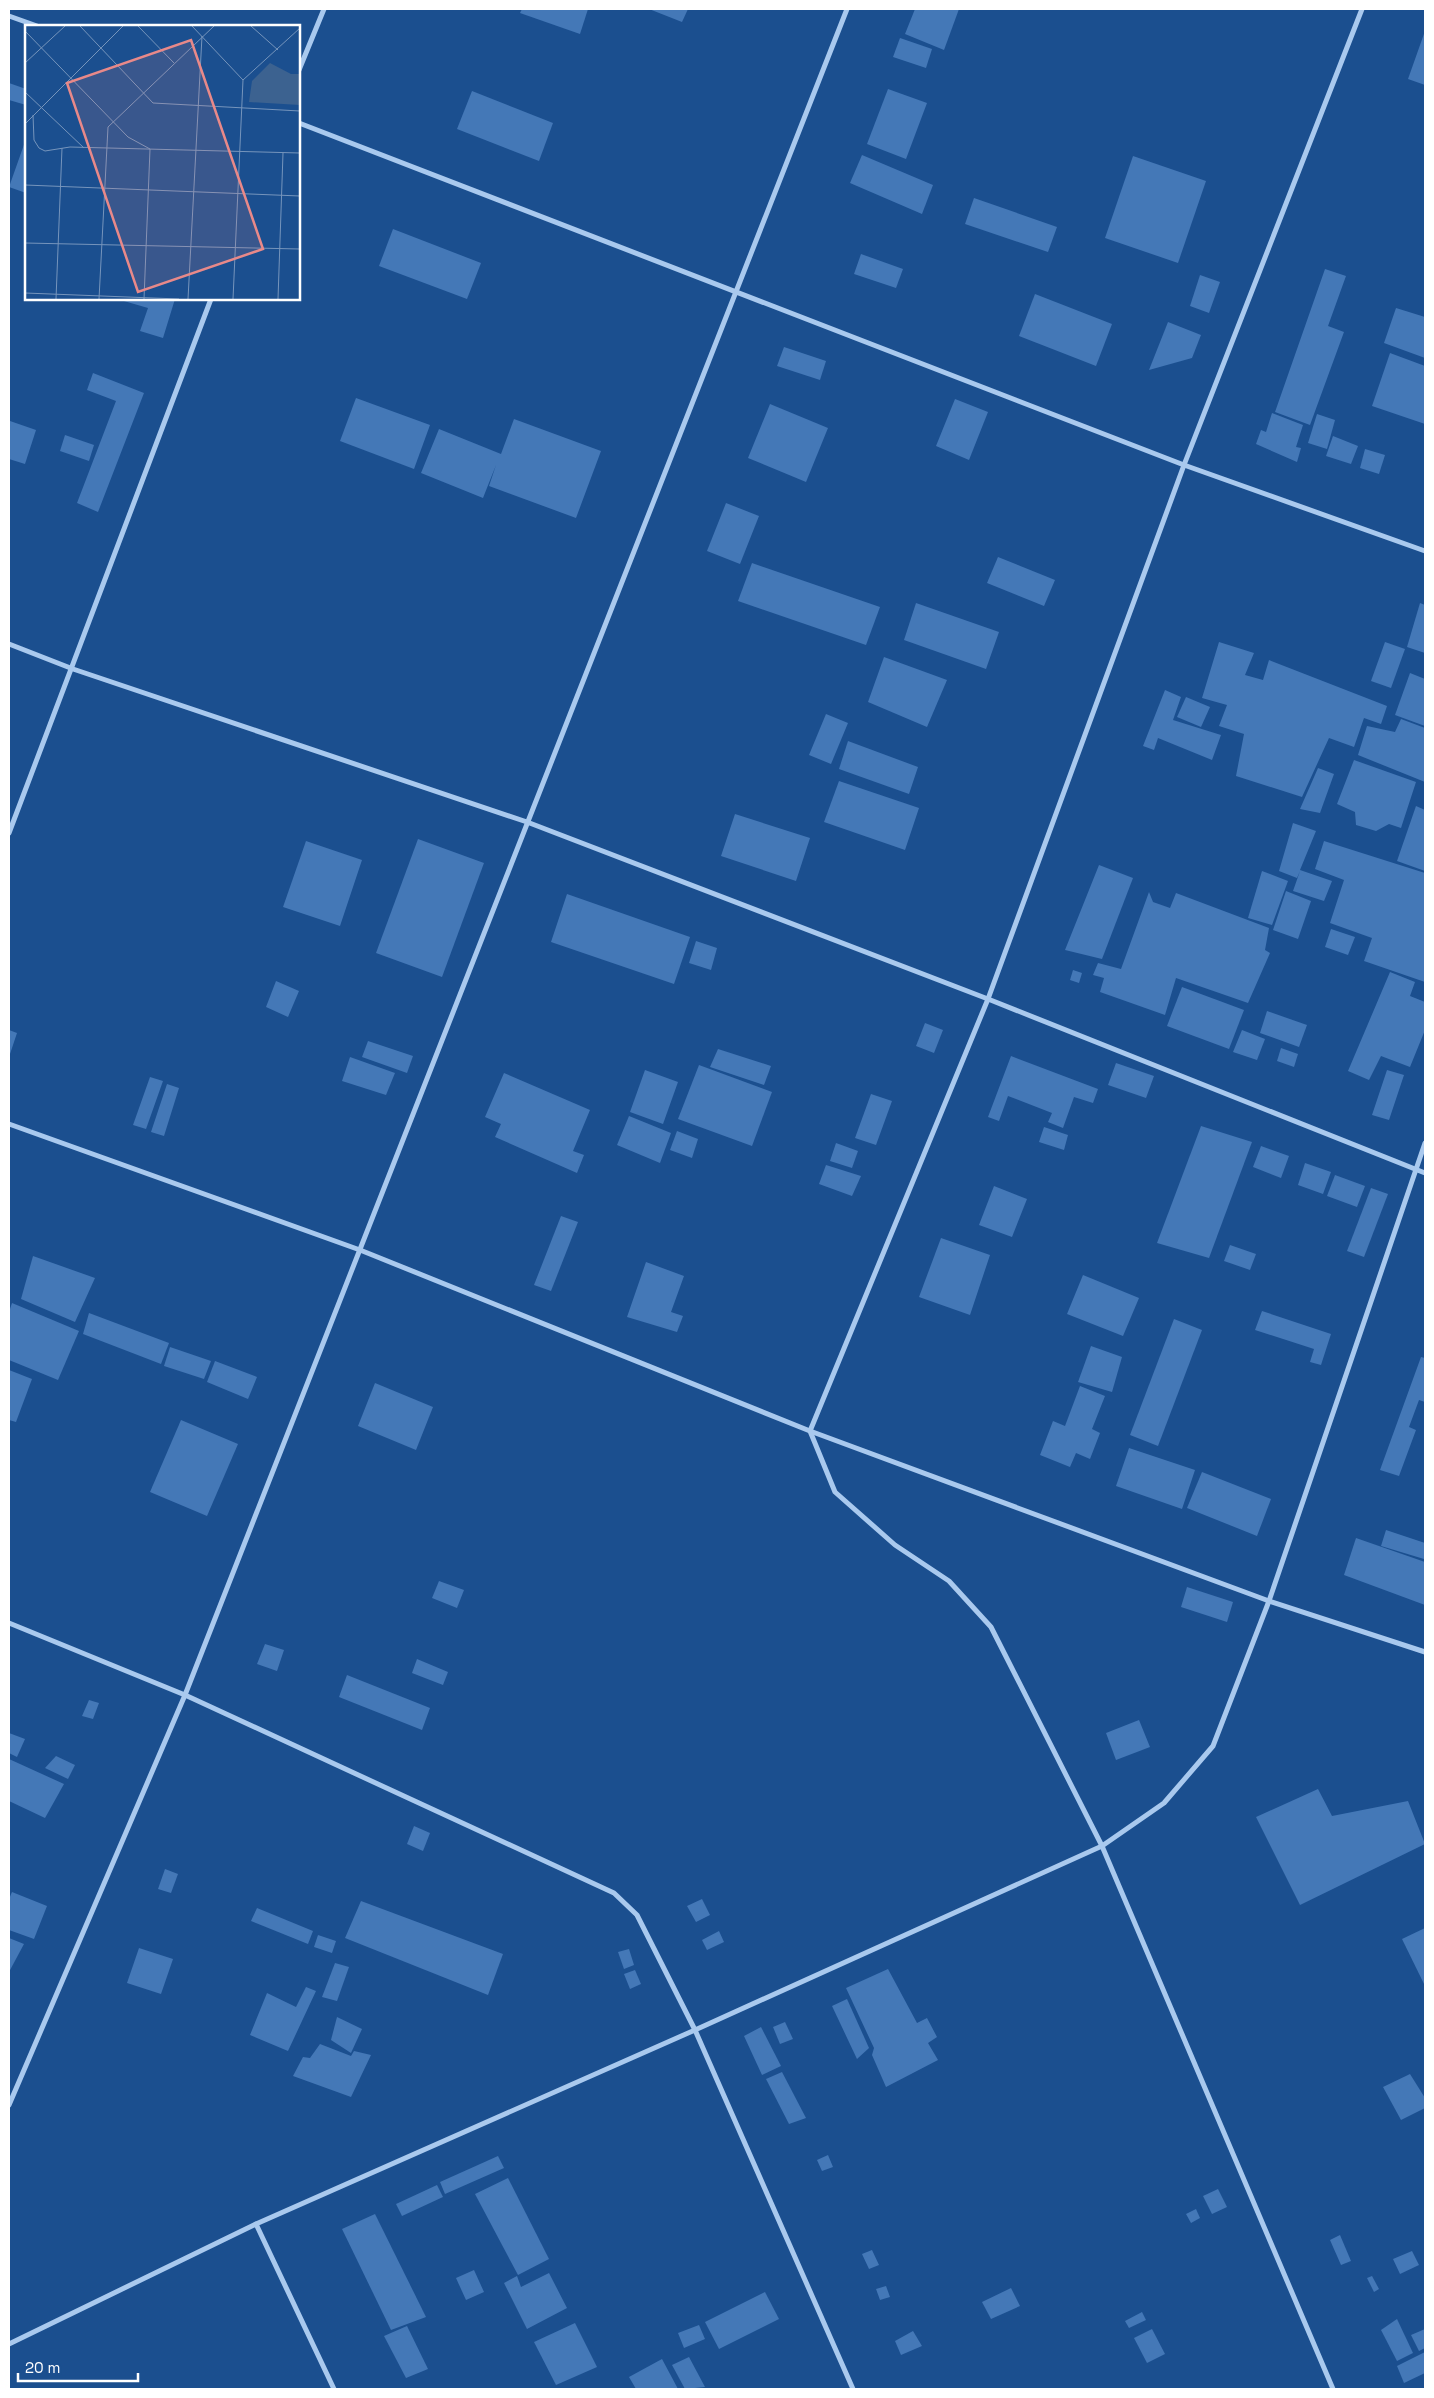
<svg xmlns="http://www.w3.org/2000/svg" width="1434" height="2398" viewBox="0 0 1434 2398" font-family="'Space Grotesk',sans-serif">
<rect width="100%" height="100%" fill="#1b4f8f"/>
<g fill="#4478b7">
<polygon points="522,9 588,9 580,34 520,13"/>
<polygon points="649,9 688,9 682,22"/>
<polygon points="915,9 959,9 944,50 905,34"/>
<polygon points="1425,31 1425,85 1408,79"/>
<polygon points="900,38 932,49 926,68 893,57"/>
<polygon points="9,83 26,89 26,105 9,100"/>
<polygon points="888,89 927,103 906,159 867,144"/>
<polygon points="472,91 553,123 539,161 457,129"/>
<polygon points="26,139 26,193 9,187"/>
<polygon points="862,155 933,185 922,214 850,183"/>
<polygon points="1133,156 1206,181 1178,263 1105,238"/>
<polygon points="974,198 1057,227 1048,252 965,224"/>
<polygon points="393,229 481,263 467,299 379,266"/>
<polygon points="861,254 903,269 896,288 854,274"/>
<polygon points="1325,269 1346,276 1328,326 1344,332 1310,425 1275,412"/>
<polygon points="1200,275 1220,282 1209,313 1190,306"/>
<polygon points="1035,294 1112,324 1096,366 1019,336"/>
<polygon points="117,299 175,299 163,338 140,331 148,308"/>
<polygon points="1396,308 1425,317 1425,358 1384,343"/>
<polygon points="1168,322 1201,335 1192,358 1149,370"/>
<polygon points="784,347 826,361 820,380 777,366"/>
<polygon points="1390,353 1425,366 1425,424 1372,406"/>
<polygon points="93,373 144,393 98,512 77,503 116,401 87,390"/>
<polygon points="356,398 430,425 414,469 340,441"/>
<polygon points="955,399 988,412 969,460 936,446"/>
<polygon points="770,404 828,428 806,482 748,458"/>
<polygon points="1272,413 1303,425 1296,447 1301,448 1297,462 1256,444 1261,430 1266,432"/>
<polygon points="1317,414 1335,420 1327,449 1308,443"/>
<polygon points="514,419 601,451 576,518 489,486 496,465 483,498 421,473 439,429 501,454"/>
<polygon points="10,421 36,430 25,464 9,459"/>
<polygon points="65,435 94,445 89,461 60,451"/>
<polygon points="1333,436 1358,446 1351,464 1326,456"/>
<polygon points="1365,449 1385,455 1379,474 1360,468"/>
<polygon points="726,503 759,516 740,564 707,551"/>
<polygon points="998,557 1055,580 1044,606 987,583"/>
<polygon points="752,563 880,607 866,645 738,601"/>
<polygon points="916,603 999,632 986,669 904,640"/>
<polygon points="1420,603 1425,605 1425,653 1407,647"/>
<polygon points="1219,642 1254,653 1245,675 1263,680 1269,660 1387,706 1381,724 1364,718 1354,747 1329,738 1302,797 1236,776 1244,734 1219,726 1227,705 1202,698"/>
<polygon points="1385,642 1405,649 1391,688 1371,681"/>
<polygon points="884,657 947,680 927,727 868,702"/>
<polygon points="1410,673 1425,679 1425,726 1395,715"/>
<polygon points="1165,690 1181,697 1173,720 1221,735 1212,760 1158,738 1154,750 1143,746"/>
<polygon points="1186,697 1210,707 1201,727 1177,717"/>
<polygon points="826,714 848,723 831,764 809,755"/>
<polygon points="1401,719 1425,728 1425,782 1358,755 1367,726 1395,732"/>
<polygon points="848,741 918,767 909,794 839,769"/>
<polygon points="1354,760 1416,782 1401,828 1389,824 1376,831 1356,825 1355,812 1337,804"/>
<polygon points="1318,768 1334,774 1320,813 1300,809"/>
<polygon points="839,781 919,808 905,850 824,822"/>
<polygon points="1416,806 1425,810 1425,871 1397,861"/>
<polygon points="735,814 810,838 796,881 721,856"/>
<polygon points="1293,823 1316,831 1300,870 1332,881 1324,901 1293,891 1300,871 1297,878 1279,871"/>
<polygon points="418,839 484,863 442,977 376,953"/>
<polygon points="306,841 362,860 340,926 283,907"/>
<polygon points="1324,841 1425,873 1425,982 1364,961 1372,938 1330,923 1344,880 1315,869"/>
<polygon points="1099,865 1133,878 1102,959 1065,950"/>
<polygon points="1262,871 1288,881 1272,925 1248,918"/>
<polygon points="1286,891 1311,901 1298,939 1273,930"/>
<polygon points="1149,892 1153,902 1170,908 1176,893 1269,928 1265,950 1270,953 1248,1003 1176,978 1165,1015 1100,992 1104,978 1093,975 1098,963 1121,969"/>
<polygon points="567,894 690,937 674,984 551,942"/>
<polygon points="1331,929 1355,937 1348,955 1325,947"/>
<polygon points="696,941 717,948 711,970 689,963"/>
<polygon points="1073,970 1082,973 1079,983 1070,980"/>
<polygon points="1390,972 1415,982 1410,996 1425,1002 1425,1030 1410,1067 1381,1056 1369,1080 1348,1071"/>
<polygon points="276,981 299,991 288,1017 266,1007"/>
<polygon points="1182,987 1244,1010 1229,1049 1167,1026"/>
<polygon points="1267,1011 1307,1025 1299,1047 1260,1033"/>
<polygon points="925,1023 943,1030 934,1053 916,1046"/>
<polygon points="9,1030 17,1033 9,1057"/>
<polygon points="1242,1030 1265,1039 1257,1060 1233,1052"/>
<polygon points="368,1041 413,1056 407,1073 362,1057"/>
<polygon points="1281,1048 1298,1054 1294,1067 1277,1061"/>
<polygon points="718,1049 771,1066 764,1085 710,1067"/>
<polygon points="1011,1056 1098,1089 1093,1103 1074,1097 1063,1128 1048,1122 1052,1113 1008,1096 999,1121 988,1117"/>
<polygon points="350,1057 395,1073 386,1095 342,1081"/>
<polygon points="1116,1063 1154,1076 1146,1098 1108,1085"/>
<polygon points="699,1065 772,1092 752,1146 678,1119"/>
<polygon points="645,1070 678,1082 663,1124 630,1112"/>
<polygon points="1387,1070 1404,1075 1389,1120 1372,1115"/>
<polygon points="504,1073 590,1110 573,1151 584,1155 577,1173 495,1137 501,1124 485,1117"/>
<polygon points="150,1077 163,1081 146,1129 133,1125"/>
<polygon points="167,1084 179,1088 164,1136 151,1132"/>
<polygon points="871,1094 892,1101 876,1145 855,1138"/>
<polygon points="629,1116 671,1133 660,1163 617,1145"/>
<polygon points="1201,1126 1252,1142 1209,1258 1157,1243"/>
<polygon points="1044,1127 1068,1135 1064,1150 1039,1142"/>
<polygon points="677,1131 698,1139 692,1158 670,1150"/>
<polygon points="836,1143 858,1151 852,1168 830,1161"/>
<polygon points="1261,1146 1289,1156 1281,1178 1253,1167"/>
<polygon points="1305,1163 1331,1172 1323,1194 1298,1185"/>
<polygon points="826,1165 861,1176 852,1196 819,1184"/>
<polygon points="1335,1175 1365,1186 1357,1207 1327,1196"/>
<polygon points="994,1186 1027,1199 1012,1237 979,1225"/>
<polygon points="1371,1188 1388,1194 1364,1257 1347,1251"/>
<polygon points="561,1216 578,1222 551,1291 534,1285"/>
<polygon points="941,1238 990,1255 970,1315 919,1297"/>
<polygon points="1230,1245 1256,1254 1250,1270 1224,1261"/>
<polygon points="33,1256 95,1278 75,1322 21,1299"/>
<polygon points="646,1262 684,1276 671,1312 683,1316 677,1332 627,1317"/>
<polygon points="1083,1275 1139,1298 1123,1336 1067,1314"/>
<polygon points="12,1303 79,1331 58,1380 9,1360 9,1312"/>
<polygon points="1262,1311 1331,1334 1321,1365 1310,1362 1314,1349 1255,1330"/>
<polygon points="89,1313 169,1343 161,1364 83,1334"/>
<polygon points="1174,1319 1202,1330 1158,1446 1130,1435"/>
<polygon points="1091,1346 1122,1357 1112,1392 1078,1382"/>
<polygon points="170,1347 211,1361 204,1379 164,1366"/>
<polygon points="1421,1357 1425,1358 1425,1402 1419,1400 1409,1427 1416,1430 1399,1476 1380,1470"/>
<polygon points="215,1361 257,1377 248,1399 207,1382"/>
<polygon points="9,1370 32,1379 16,1422 9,1420"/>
<polygon points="375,1383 433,1407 416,1450 358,1426"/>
<polygon points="1080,1386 1105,1396 1092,1429 1100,1433 1090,1459 1076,1453 1070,1467 1040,1455 1053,1421 1065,1426"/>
<polygon points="181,1420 238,1444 207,1516 150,1492"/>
<polygon points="1129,1448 1195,1470 1182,1509 1116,1486"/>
<polygon points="1202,1472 1271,1499 1257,1536 1187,1508"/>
<polygon points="1386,1530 1425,1543 1424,1559 1381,1546"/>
<polygon points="1356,1538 1425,1562 1425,1605 1344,1575"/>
<polygon points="439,1581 464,1590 457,1608 432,1598"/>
<polygon points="1187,1587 1233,1602 1227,1622 1181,1607"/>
<polygon points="265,1644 284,1650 277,1671 257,1664"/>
<polygon points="417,1659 448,1672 443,1685 412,1673"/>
<polygon points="347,1675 430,1708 422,1730 339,1697"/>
<polygon points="89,1700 99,1703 93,1719 82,1716"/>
<polygon points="1139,1720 1150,1747 1116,1760 1106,1733"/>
<polygon points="9,1733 25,1739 17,1757 9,1753"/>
<polygon points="56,1756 75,1765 68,1779 45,1768"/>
<polygon points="9,1759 64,1784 45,1818 9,1801"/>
<polygon points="1318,1789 1332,1816 1408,1801 1425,1844 1300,1905 1256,1817"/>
<polygon points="414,1826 430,1833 423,1851 407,1844"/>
<polygon points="165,1869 178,1874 171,1893 158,1889"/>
<polygon points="12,1892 47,1906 34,1939 9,1930 9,1899"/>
<polygon points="702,1899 710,1915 696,1922 687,1906"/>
<polygon points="361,1901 503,1954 488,1995 345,1938"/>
<polygon points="257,1908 313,1931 308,1944 251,1921"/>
<polygon points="1425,1928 1425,1986 1402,1939"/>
<polygon points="719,1931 724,1942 707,1950 702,1940"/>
<polygon points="318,1935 336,1941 332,1953 314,1947"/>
<polygon points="9,1938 24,1944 9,1972"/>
<polygon points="139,1948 173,1959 161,1994 127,1983"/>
<polygon points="629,1949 634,1965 624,1969 618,1952"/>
<polygon points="335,1963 349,1967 337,2001 322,1997"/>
<polygon points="888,1969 917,2023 927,2018 937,2037 928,2043 938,2060 886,2087 872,2055 874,2048 846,1988"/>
<polygon points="635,1970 641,1984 630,1989 624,1974"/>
<polygon points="306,1987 316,1991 288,2051 250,2035 267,1993 296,2007"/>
<polygon points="847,1999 869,2048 857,2059 832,2006"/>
<polygon points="337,2017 362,2029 351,2053 331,2040"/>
<polygon points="785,2022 793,2039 780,2044 773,2027"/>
<polygon points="761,2027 781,2066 762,2075 744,2036"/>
<polygon points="320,2044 351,2056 354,2051 371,2055 351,2097 293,2076 303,2057 310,2058"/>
<polygon points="782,2072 806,2118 789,2124 766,2079"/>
<polygon points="1410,2074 1425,2098 1425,2108 1401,2120 1383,2087"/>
<polygon points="828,2155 833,2167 822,2171 817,2160"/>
<polygon points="498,2156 504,2168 445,2194 440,2182"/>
<polygon points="508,2178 549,2259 518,2275 475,2194"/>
<polygon points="437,2185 443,2197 402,2216 396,2204"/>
<polygon points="1218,2189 1227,2207 1212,2214 1203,2196"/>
<polygon points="1196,2209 1200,2218 1191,2223 1186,2214"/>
<polygon points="375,2214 426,2317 391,2330 342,2229"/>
<polygon points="1340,2235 1351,2261 1341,2265 1330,2240"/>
<polygon points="872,2250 879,2265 869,2269 862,2254"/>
<polygon points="1412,2251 1419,2265 1400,2274 1393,2259"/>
<polygon points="474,2270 484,2292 466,2300 456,2278"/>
<polygon points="549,2273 567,2308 527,2329 504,2283 517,2276 521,2287"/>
<polygon points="1372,2276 1379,2289 1374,2292 1367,2278"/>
<polygon points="886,2286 890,2297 880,2300 876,2289"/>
<polygon points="1011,2288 1020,2306 991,2319 982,2302"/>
<polygon points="765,2292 779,2319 719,2349 705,2322"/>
<polygon points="1142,2312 1146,2320 1129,2328 1125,2321"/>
<polygon points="1397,2319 1413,2353 1397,2361 1381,2330"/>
<polygon points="575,2323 597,2367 556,2385 534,2342"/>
<polygon points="699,2325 705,2339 684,2348 678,2333"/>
<polygon points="407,2326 428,2369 406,2378 384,2336"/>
<polygon points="1152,2329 1165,2354 1147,2363 1134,2338"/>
<polygon points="1425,2329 1425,2348 1419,2351 1411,2335"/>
<polygon points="913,2331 922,2346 901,2355 895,2341"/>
<polygon points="1425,2352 1425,2373 1404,2383 1397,2366"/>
<polygon points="689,2357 705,2387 685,2389 672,2365"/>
<polygon points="662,2359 678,2389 636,2389 629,2377"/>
</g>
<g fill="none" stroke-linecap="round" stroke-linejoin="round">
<g stroke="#a9c9ee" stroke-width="5">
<polyline points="9,16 37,26"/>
<polyline points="299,70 324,9"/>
<polyline points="299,123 1184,465 1425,551"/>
<polyline points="9,644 73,669 527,822 988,999 1425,1173"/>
<polyline points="9,833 211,299"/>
<polyline points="9,1124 360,1250 810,1431 1269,1601 1425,1652"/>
<polyline points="9,1623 185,1695 614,1893 637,1915 695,2030 853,2389"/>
<polyline points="9,2105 185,1695 847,9"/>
<polyline points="256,2224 334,2389"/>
<polyline points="9,2344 256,2224 695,2030 1102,1846 1164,1803 1213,1746 1269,1601 1425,1143"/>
<polyline points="1333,2389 1102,1846 991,1627 949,1581 895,1545 835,1492 810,1431 988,999 1184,465 1362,9"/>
</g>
</g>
<g transform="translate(25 25)">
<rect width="275" height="275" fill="#1b4f8f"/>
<path d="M245 38 266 49H275V80L224 77 227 56Z" fill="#3c6290"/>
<path fill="none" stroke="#7695bc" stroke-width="1" d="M55 1 128 78 275 86M113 1 149 38M167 1 218 55 208 274M226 1 253 25M0 6 103 112 125 124 119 274M0 38 40 1M218 55 275 3M0 67 59 123M8 90 9 115 14 123 20 126 45 122 275 128M0 99 98 1M0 160 275 171M0 218 275 224M0 268 154 274M31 274 37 123M74 274 83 102 189 1M163 274 177 11M253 274 258 128"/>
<path fill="#e88989" fill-opacity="0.15" stroke="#e88989" stroke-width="2.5" d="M166 15 238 224 113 267 42 58Z"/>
<rect width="275" height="275" fill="none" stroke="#fff" stroke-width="2.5"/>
</g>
<rect width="1434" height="2398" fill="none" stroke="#ffffff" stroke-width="20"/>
<path d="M18 2373v8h120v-8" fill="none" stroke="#ffffff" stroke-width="2.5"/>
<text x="25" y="2373" font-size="15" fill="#ffffff" stroke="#1b4f8f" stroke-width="4" paint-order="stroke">20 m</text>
</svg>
